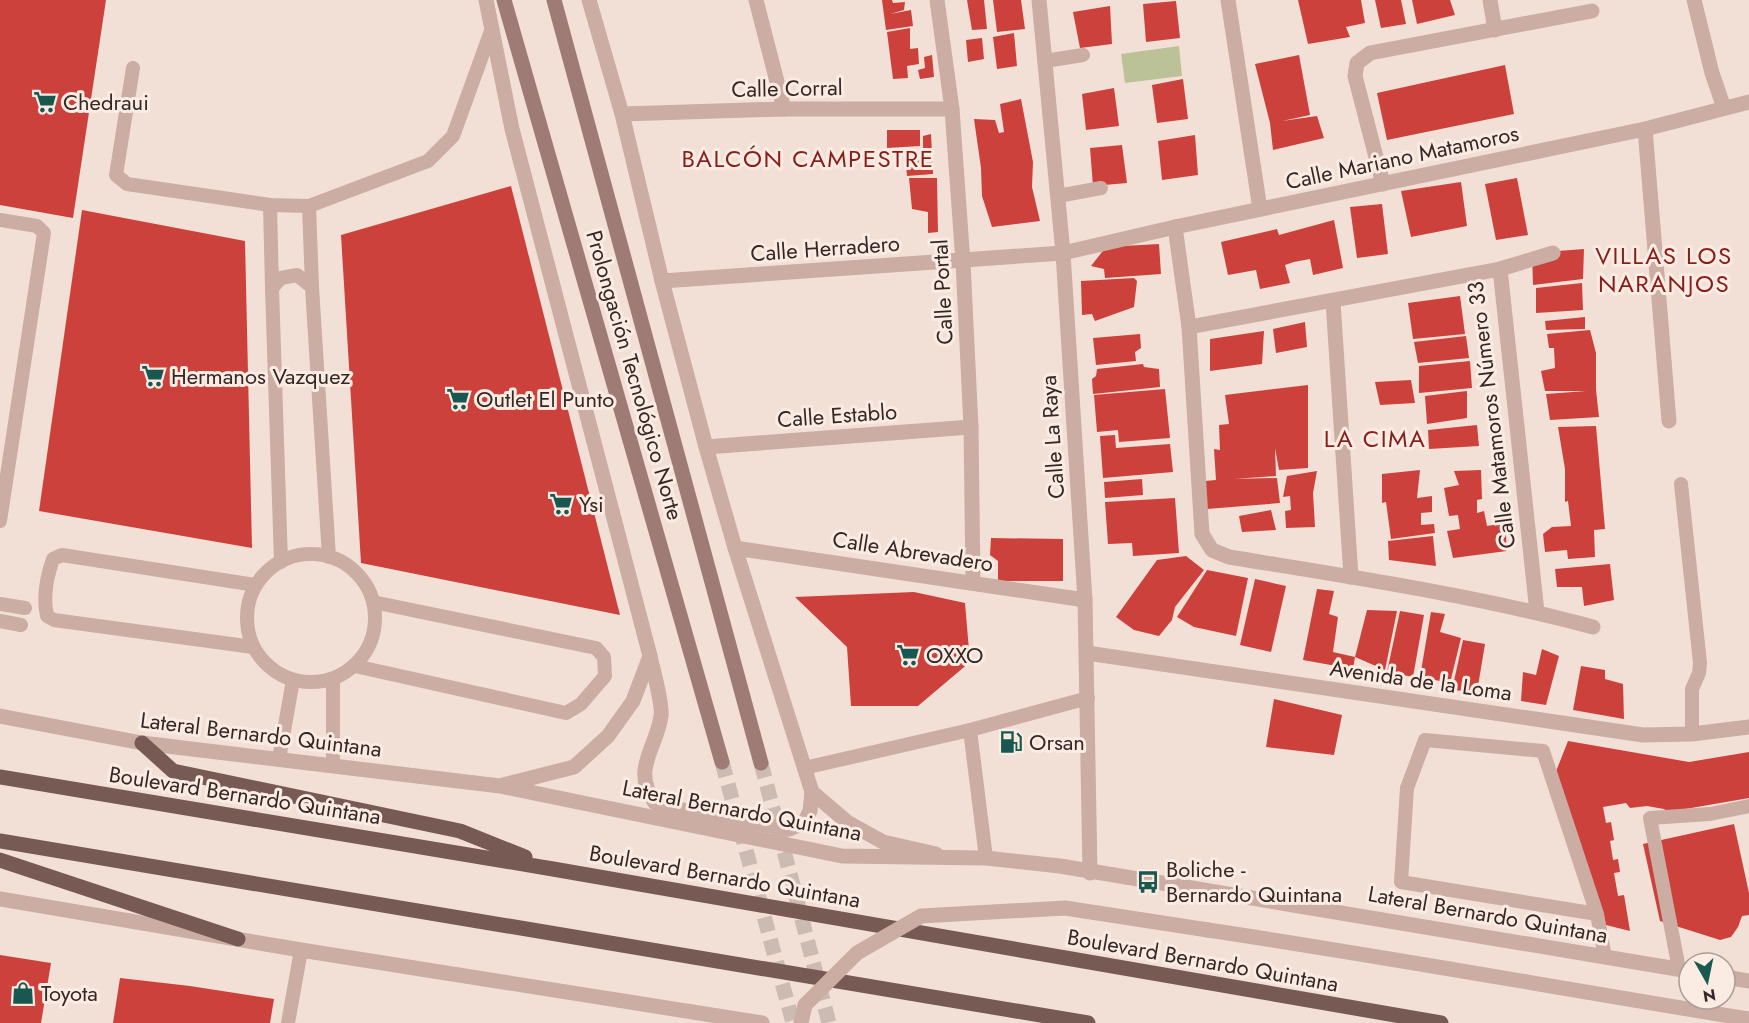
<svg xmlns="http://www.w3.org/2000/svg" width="1749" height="1023" viewBox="0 0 1749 1023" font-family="Jost,sans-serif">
<rect width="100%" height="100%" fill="#f2e0d7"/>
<polygon fill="#bcc297" points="1179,46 1182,76 1125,83 1121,54"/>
<g fill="#cc413b">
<polygon points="0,0 106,0 73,218 0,205"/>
<polygon points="882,0 892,0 893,3 905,2 904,10 890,14 911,10 913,26 886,30"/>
<polygon points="967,0 984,0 987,29 972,30"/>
<polygon points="993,0 1021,0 1025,29 997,32"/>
<polygon points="1298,0 1361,0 1365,23 1346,27 1350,37 1308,44"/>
<polygon points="1375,0 1401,0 1406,24 1381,28"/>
<polygon points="1412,0 1450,0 1455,15 1417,24"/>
<polygon points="1176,1 1180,38 1146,42 1143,4"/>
<polygon points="1110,6 1112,44 1080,48 1073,12"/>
<polygon points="910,28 910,49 918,48 919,64 907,66 908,78 893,79 887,32"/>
<polygon points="1014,33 1017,66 997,69 993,37"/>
<polygon points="982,38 984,59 968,62 966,40"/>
<polygon points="932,55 934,77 920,79 918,70 925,68 924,57"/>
<polygon points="1299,55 1310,115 1282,121 1317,116 1324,138 1273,150 1270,123 1255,64"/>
<polygon points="1505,65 1514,114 1387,140 1377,93"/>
<polygon points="1183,79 1188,119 1157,123 1152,85"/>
<polygon points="1114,88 1119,126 1086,130 1082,94"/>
<polygon points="1021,99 1033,162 1032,187 1040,221 992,227 982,196 981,168 974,119 995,120 999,133 1004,132 1000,104"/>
<polygon points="887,130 920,130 920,146 887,148"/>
<polygon points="931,134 933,174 907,176 905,155 923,154 923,136"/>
<polygon points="1195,135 1198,175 1162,180 1158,141"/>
<polygon points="1122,145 1127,183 1093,186 1090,148"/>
<polygon points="909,178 937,178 938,232 928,233 928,212 912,209"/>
<polygon points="1517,178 1528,235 1496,240 1485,184"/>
<polygon points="1461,182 1467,226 1411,237 1401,191"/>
<polygon points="511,186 620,615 361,563 341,235"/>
<polygon points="1382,204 1388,254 1357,258 1350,207"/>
<polygon points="82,210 245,241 252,548 39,511"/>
<polygon points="1334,220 1343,268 1313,275 1310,259 1294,262 1285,265 1290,283 1260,289 1256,270 1228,275 1221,242 1277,229 1279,235"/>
<polygon points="1159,244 1161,274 1105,278 1104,269 1091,266 1106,247"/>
<polygon points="1584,249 1583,279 1533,285 1532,253"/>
<polygon points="1134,278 1137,281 1134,307 1095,321 1092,314 1082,315 1081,281"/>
<polygon points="1582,283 1583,310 1536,313 1536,288"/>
<polygon points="1460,296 1465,334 1413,339 1408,303"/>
<polygon points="1585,317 1585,329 1546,330 1545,321"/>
<polygon points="1305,322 1307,347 1276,353 1273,329"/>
<polygon points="1590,330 1596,353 1596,390 1599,417 1550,420 1546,394 1586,391 1545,391 1541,371 1555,368 1554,348 1549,348 1547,334"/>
<polygon points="1264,331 1262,364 1210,371 1210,339"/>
<polygon points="1140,334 1141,348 1135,352 1136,361 1096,365 1093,338"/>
<polygon points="1466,336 1469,358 1418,363 1414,342"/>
<polygon points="1470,361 1472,388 1419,393 1419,366"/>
<polygon points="1143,364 1144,367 1159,369 1160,387 1093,394 1092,379 1096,376 1097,369"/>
<polygon points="1411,380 1415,403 1380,405 1375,382"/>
<polygon points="1308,385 1308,468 1279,470 1275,448 1276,476 1234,479 1277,478 1280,503 1207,509 1205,481 1216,480 1214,449 1220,450 1219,425 1229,424 1225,395"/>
<polygon points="1165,389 1170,438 1119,442 1118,430 1097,432 1094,395"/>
<polygon points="1467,391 1467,418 1427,424 1425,396"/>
<polygon points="1477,425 1479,446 1429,449 1428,430"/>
<polygon points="1596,426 1605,529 1594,530 1595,557 1568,559 1567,550 1545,552 1543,534 1552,527 1571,526 1568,501 1565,502 1565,469 1558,427"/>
<polygon points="1115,435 1116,448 1170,444 1173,472 1103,478 1100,436"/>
<polygon points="1420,470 1417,498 1432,496 1432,512 1421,513 1421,525 1434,524 1435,533 1391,539 1386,502 1382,503 1382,474"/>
<polygon points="1481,470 1482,499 1477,500 1477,513 1484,511 1487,526 1505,523 1507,551 1453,558 1447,531 1460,529 1458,515 1449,516 1444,488 1459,485 1454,471"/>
<polygon points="1317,471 1313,493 1315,527 1286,528 1285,511 1291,510 1290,496 1283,497 1287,476"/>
<polygon points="1142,479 1143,495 1105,498 1104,482"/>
<polygon points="1175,498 1179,553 1133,556 1132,543 1108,544 1105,502"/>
<polygon points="1271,510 1276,530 1242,532 1239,516"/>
<polygon points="1433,536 1436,566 1389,560 1388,541"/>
<polygon points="991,538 1063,539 1063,581 998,581 998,561 990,555"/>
<polygon points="1186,556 1204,570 1175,607 1172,620 1159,636 1134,630 1116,617 1157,560"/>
<polygon points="1610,564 1614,600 1584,606 1582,587 1557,587 1555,569"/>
<polygon points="1207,570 1248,578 1236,636 1194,627 1177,617"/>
<polygon points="1255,579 1286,586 1271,652 1240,645"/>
<polygon points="1317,589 1334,591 1329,614 1338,617 1333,652 1355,657 1353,669 1303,660"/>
<polygon points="914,592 965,603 970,662 918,706 851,706 847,647 795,597"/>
<polygon points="1367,610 1397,611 1385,670 1355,657"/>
<polygon points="1400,611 1424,615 1413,677 1387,672"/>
<polygon points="1431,612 1445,614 1440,632 1461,638 1450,683 1420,677"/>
<polygon points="1463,640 1485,644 1477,692 1452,690"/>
<polygon points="1542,649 1559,656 1546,705 1521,701 1523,672 1536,675"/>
<polygon points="1581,666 1605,670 1605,679 1623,684 1624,719 1573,710"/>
<polygon points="1274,699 1342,715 1334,755 1266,747"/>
<polygon points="1568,741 1689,762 1749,752 1749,798 1668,812 1664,809 1647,806 1630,808 1626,803 1603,807 1606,823 1611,822 1614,840 1610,841 1613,860 1618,859 1620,872 1614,873 1618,896 1624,895 1630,931 1602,924 1555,774"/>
<polygon points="1734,824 1749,893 1749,915 1742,916 1738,927 1731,937 1720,940 1660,921 1643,844"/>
<polygon points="0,955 51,963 41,1023 0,1023"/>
<polygon points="120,978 190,986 274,999 270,1023 113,1023"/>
</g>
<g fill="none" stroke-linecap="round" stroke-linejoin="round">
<g stroke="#ccbbb3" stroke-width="15" stroke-dasharray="15 8" stroke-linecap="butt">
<polyline points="722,762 793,1023"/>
<polyline points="761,763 829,1023"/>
</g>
<g stroke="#cbada3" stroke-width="14">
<polyline points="1045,61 1083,55"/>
<polyline points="133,68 116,175 127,184 270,205 309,206 428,161 453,136 491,31"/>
<polyline points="1058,196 1101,188"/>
<polyline points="270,205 272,288"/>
<polyline points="309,206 312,287"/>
<polyline points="0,220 37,226 44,233 0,521"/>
<polyline points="1681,484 1700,663 1699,673 1692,689 1692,734"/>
<circle cx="311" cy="618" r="64"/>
<polyline points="281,562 272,288 281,278 297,275 312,287 329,557"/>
<polyline points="0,604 25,608"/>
<polyline points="0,621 21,625"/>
<path d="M253 647 54 620 47 616C43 598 47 576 53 559L62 555 256 585"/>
<polyline points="355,666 566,713 581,704 605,676 604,657 596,648 373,602"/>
<polyline points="970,730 986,858"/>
<polyline points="279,759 293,680"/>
<polyline points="333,765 333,679"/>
<polyline points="804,768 970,730 1088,698"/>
<polyline points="1597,914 1401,882 1407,788 1425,740 1543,751 1597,914 1605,957"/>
<polyline points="1679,969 1650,818 1710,814 1749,806"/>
<polyline points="288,1023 301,950"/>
</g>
<g stroke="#cbada3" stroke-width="15">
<polyline points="589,0 622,114 662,281 706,447 735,548 812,792 847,822 883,842 936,854"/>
<polyline points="756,0 784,109"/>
<polyline points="937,0 952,109 963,262 971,427 973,583"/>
<polyline points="1039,0 1063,253 1085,600 1090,873"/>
<polyline points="1228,0 1260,209"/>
<polyline points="1490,0 1495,30"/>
<polyline points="1694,0 1712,73 1724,108"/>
<polyline points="622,114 784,109 952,109"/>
<polyline points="1645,129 1669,421"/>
<polyline points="1383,184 1355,76 1357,63 1370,53 1592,11"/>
<path d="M1175 227 1189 327 1202 534 1212 550 1229 557C1351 577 1474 595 1593 627"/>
<polyline points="1500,269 1537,612"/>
<polyline points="662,281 1063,253 1175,227 1645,129 1749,102"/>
<polyline points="1333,301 1351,577"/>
<polyline points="1189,327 1500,269 1553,253"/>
<polyline points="706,447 971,427"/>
<polyline points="735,548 1085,600"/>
<polyline points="1087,653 1643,735 1692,734 1749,727"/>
</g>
<g stroke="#cbada3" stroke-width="15">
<path d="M486 0 512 129 650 656C653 670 663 704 661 716 656 750 631 769 655 803L703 815 789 829 804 823 810 811 812 792"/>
<polyline points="0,716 142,743 500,786 842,856 986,858 1060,866 1689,971"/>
<polyline points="503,785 574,767 608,736 633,701 650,656"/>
<polyline points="0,899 301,950 762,1023"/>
<path d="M1208 930C1389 957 1569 990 1749 1019"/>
<polyline points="1725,977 1749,981"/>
</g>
<g stroke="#9e7b74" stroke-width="15">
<polyline points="504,0 722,762"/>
<polyline points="554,0 761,763"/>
</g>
<g stroke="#785a55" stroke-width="15">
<polyline points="142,743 173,771 460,831 525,857"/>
<polyline points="0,777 553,869 1441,1023"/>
<polyline points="0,841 1088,1023"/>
<polyline points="0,860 238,939"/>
</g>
<polyline stroke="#cbada3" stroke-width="15" points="801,1023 805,1005 857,953 921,916 1065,908 1208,930"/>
</g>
<defs>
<g id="supermarket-bare" transform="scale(1.8)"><path d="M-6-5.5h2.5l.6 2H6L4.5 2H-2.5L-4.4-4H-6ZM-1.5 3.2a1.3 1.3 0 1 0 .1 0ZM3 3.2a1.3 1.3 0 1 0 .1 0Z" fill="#195850" stroke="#faebe3" stroke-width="2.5" paint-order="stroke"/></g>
<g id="fuel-bare" transform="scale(1.8)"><path d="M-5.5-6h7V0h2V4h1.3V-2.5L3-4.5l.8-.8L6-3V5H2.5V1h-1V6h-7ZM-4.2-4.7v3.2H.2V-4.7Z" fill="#195850" stroke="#faebe3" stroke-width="2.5" paint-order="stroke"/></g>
<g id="bus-bare" transform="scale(1.8)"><path d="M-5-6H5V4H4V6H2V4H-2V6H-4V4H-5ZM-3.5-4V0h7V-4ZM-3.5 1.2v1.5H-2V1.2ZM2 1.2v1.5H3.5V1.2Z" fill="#195850" stroke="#faebe3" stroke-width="2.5" paint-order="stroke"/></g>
<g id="shop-bare" transform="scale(1.8)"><path d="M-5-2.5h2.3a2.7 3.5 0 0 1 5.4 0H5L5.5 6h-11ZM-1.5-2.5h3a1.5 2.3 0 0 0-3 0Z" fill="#195850" stroke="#faebe3" stroke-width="2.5" paint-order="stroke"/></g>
</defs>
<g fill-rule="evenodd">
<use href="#supermarket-bare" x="45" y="102"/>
<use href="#supermarket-bare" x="153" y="376"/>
<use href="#supermarket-bare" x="458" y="399"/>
<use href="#supermarket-bare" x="561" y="504"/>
<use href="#supermarket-bare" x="908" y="655"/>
<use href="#fuel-bare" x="1011" y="742"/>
<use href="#bus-bare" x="1148" y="882"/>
<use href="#shop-bare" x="23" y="993"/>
</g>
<g text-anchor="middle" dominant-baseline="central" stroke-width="6" stroke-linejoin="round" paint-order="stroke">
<g font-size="22" fill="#352725" stroke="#faebe3">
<text transform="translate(787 88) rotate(-1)">Calle Corral</text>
<text transform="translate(1402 157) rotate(-12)">Calle Mariano Matamoros</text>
<text transform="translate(825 248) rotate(-4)">Calle Herradero</text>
<text transform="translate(942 292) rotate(-93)">Calle Portal</text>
<text transform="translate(635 375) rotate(74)">Prolongación Tecnológico Norte</text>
<text transform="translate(837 415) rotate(-4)">Calle Establo</text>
<text transform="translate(1491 415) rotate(-97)">Calle Matamoros Número 33</text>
<text transform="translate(1052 437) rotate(-94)">Calle La Raya</text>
<text transform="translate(913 551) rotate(9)">Calle Abrevadero</text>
<text transform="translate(1421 680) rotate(8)">Avenida de la Loma</text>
<text transform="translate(261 734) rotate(7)">Lateral Bernardo Quintana</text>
<text transform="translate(245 795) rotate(9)">Boulevard Bernardo Quintana</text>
<text transform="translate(742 810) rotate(11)">Lateral Bernardo Quintana</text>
<text transform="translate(725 876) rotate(10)">Boulevard Bernardo Quintana</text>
<text transform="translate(1488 914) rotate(10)">Lateral Bernardo Quintana</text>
<text transform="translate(1203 960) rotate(10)">Boulevard Bernardo Quintana</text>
</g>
<g font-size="22" fill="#352725" stroke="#faebe3" text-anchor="start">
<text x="63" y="102">Chedraui</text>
<text x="171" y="376">Hermanos Vazquez</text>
<text x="476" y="399">Outlet El Punto</text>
<text x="579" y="504">Ysi</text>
<text x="926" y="655">OXXO</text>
<text x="1029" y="742">Orsan</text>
<text x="1166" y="869">Boliche -<tspan x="1166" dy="25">Bernardo Quintana</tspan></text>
<text x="41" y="993">Toyota</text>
</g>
<g font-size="24" letter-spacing="1.5" fill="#881e1a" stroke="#faebe3">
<text x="808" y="158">BALCÓN CAMPESTRE</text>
<text x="1664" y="255">VILLAS LOS<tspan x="1664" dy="28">NARANJOS</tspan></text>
<text x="1375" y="438">LA CIMA</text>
</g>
</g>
<g transform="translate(1707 981) rotate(171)"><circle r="28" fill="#faebe3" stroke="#ab9d97" stroke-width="1.5"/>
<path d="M0-4.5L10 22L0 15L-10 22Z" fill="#195850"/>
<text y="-9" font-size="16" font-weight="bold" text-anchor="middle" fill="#352725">N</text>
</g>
</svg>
